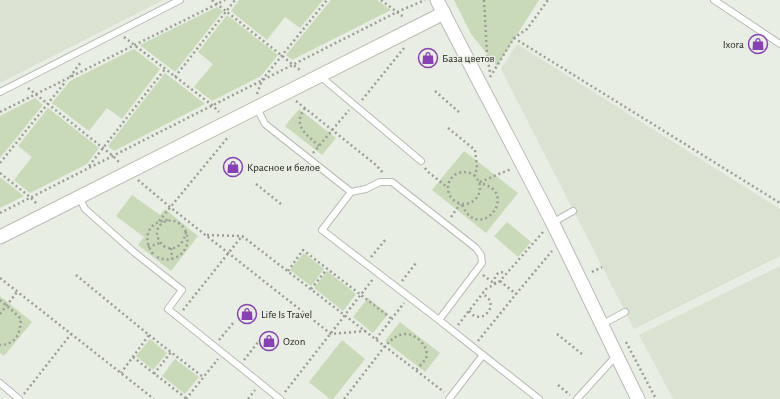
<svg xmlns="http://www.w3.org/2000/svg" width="780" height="399" viewBox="0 0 780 399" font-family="'Alegreya Sans',sans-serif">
<rect width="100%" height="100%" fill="#e9eee4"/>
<g fill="#dae2d2">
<polygon points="0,0 163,0 0,83"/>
<polygon points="517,44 780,209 780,256 634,329 501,69"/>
<polygon points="780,266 780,399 673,399 639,335"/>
</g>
<g fill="#c9dab8">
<polygon points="239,0 323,0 300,28 285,17 267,40 231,11"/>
<polygon points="331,0 377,0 391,10 292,60 286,55"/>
<polygon points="454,0 539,0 497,66 471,34"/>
<polygon points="217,7 223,11 175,72 140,45"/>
<polygon points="227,15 278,55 261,76 212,101 194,87 213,64 198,52"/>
<polygon points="134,49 160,69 122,119 107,108 89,131 52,103 70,81"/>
<polygon points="165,73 205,104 114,151 108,146"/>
<polygon points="35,98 43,105 0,158 0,116"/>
<polygon points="48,108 99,148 87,164 30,193 14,180 32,157 18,146"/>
<polygon points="299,109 336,138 322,155 285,126"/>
<polygon points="464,151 518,193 486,233 432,190"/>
<polygon points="0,177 24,196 0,208"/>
<polygon points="132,195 160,215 165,209 198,236 171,271 138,245 144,237 116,216"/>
<polygon points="507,222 531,242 518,257 494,236"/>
<polygon points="304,253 324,269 311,286 290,270"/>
<polygon points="327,271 356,294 343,311 314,288"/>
<polygon points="0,296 32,322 4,356 0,353"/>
<polygon points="368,298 388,314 373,333 353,317"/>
<polygon points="400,322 440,353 425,372 385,341"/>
<polygon points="150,339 167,353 153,370 136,356"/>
<polygon points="342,340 365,359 333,399 330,399 309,382"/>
<polygon points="175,359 199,377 185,394 162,376"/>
</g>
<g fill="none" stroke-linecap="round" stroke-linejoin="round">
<g stroke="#b8bdb4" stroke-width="8">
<g id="service">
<polyline points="714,0 780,44"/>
<polyline points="320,76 421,161"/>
<polyline points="0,92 180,0"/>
<polyline points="257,108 265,124 351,192"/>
<polyline points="79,197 85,209 135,253 182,290 168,309 280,399"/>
<polyline points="552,223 573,211"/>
<polyline points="439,320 482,263 481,255 476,248 392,182 380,182 366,189 351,192 322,230 439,320 483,355 539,399"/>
<polyline points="601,325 625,312"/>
<polyline points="0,383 19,399"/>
<polyline points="449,399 483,355"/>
<polyline points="577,399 616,356"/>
</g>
</g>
<g stroke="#b8bdb4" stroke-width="15">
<g id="minor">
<path d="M437 0C475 75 515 149 553 224 582 282 609 341 638 399"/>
<polyline points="0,237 444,13"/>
</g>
</g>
<g stroke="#9b9e97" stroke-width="2.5" stroke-dasharray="2 3" stroke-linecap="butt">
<polyline points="212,0 301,71"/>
<polyline points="381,0 405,18"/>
<polyline points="484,0 487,54 490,73"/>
<polyline points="124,37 212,105 219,112"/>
<polyline points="514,38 780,203"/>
<polyline points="70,77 81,62"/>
<polyline points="175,77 235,0"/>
<polyline points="490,77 514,38 527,29 548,0"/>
<polyline points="28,88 113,156 120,163"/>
<polyline points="435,91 460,113"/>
<polyline points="257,94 262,80 327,0"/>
<polyline points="362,100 404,48"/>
<polyline points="296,101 376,165 383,173"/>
<path d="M305 108C292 126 306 134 319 146"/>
<polyline points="0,112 225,0"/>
<polyline points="448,128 475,150 477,167 475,176"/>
<polyline points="313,153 349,110"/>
<polyline points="0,163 66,81"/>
<polyline points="89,166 165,69"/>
<polyline points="425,168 427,171 447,187"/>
<circle cx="464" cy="188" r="16"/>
<polyline points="0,173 30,197 38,205"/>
<polyline points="138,180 170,207 331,334 365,331"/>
<polyline points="480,182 511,169"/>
<polyline points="256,184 281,204"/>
<path d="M462 205C480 245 522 191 479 183"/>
<polyline points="0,213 397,12 425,0"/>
<polyline points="451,217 460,204"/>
<polyline points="159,221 229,136"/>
<polyline points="207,235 242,236 444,392"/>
<polyline points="148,247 160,243"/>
<polyline points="171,248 172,259"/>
<path d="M153 254C141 237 149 220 170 220"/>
<path d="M157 257C174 266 195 249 185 230 174 211 150 224 159 240 161 244 164 247 168 248 179 250 184 241 186 232"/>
<polyline points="371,257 386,239"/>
<polyline points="288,271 303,250 392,319"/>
<polyline points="592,272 602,267"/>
<polyline points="76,275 149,335 121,373"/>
<polyline points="483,275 495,284"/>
<polyline points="0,278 154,399"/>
<polyline points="402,281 416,263"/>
<polyline points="500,281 516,294"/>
<path d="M495 284C493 275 499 270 506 273"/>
<polyline points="311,289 327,269"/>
<path d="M0 300 14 312 21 319C20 334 16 344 0 345"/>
<polyline points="183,310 242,236"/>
<path d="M469 311C470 312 472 314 473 315 484 322 496 307 488 298 486 296 484 295 483 294"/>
<polyline points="0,314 17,292"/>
<polyline points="458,325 486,289 500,281 543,232"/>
<polyline points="557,334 582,354"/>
<polyline points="149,335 203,377"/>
<polyline points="376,339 404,303"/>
<polyline points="219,340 234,322"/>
<polyline points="478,341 516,294 552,251"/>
<polyline points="626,342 656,399"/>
<polyline points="133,357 187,399"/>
<polyline points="244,360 259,341"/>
<polyline points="154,374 171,352"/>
<polyline points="558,385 570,395"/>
<polyline points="285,392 373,279"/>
<polyline points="24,394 71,334"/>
<polyline points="186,399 218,359"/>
<polyline points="248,399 255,390"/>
<path d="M344 399 385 346C391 340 397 334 406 334 416 334 430 347 426 358 424 362 419 367 416 370"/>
</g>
<use href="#service" stroke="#fff" stroke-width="6"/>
<use href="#minor" stroke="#fff" stroke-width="13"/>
</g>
<defs>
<g id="shop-ring" transform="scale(1)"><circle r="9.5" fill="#e9eee4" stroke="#8741b4" stroke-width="1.5"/><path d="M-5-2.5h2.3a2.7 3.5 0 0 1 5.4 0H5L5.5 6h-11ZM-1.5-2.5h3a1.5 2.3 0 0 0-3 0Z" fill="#8741b4"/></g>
</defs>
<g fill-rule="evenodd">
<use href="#shop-ring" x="758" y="44"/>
<use href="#shop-ring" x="428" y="58"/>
<use href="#shop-ring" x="233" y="167"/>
<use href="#shop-ring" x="247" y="314"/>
<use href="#shop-ring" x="269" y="341"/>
</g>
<g text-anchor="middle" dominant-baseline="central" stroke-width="3" stroke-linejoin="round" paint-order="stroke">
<g font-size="11" fill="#232421" stroke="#e9eee4" text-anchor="start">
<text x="744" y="44" text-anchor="end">Ixora</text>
<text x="442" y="58">База цветов</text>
<text x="247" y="167">Красное и белое</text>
<text x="261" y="314">Life Is Travel</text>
<text x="283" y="341">Ozon</text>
</g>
</g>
</svg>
